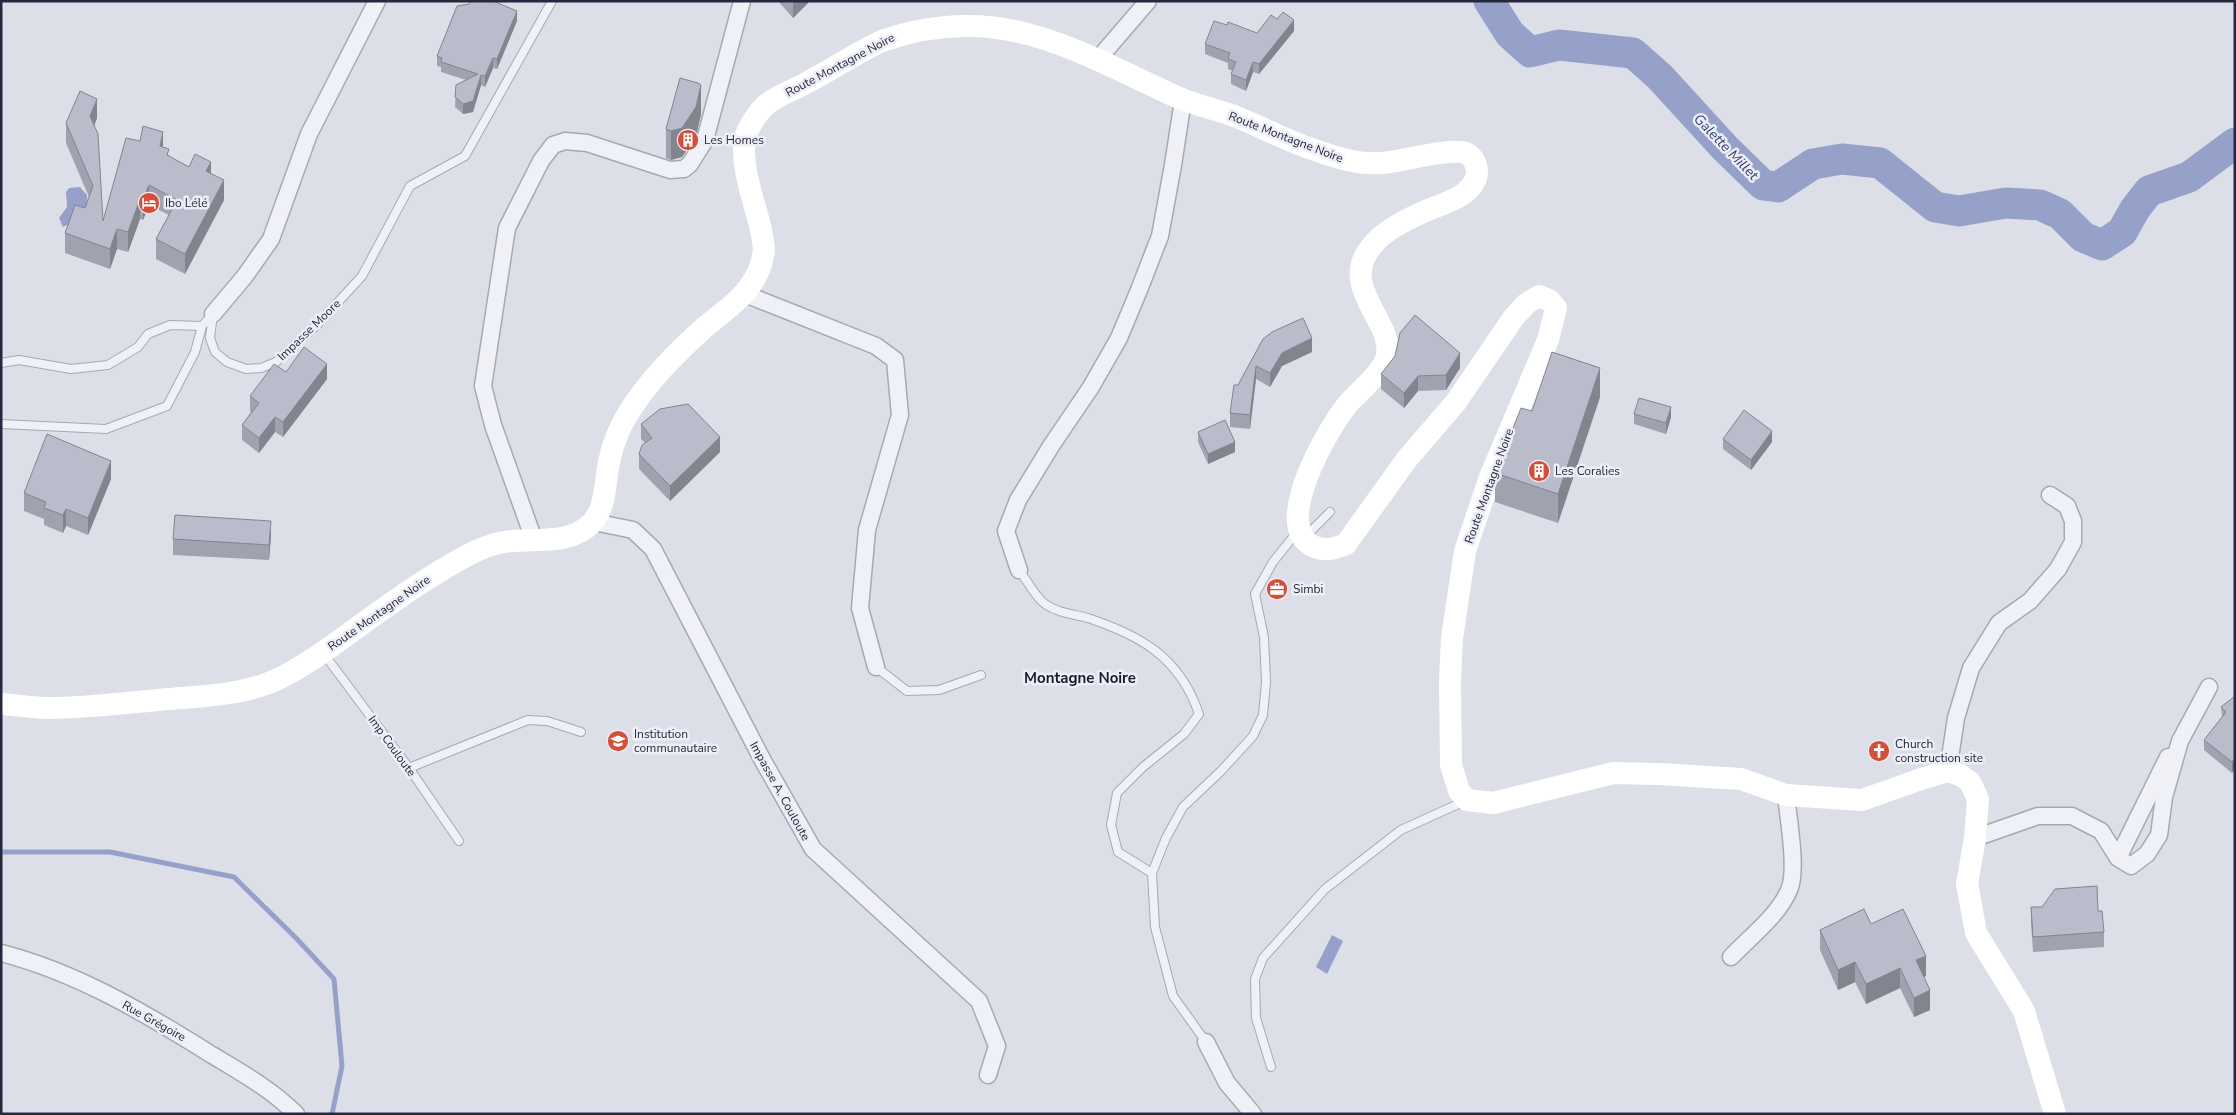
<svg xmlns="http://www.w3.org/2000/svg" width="2236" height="1115" viewBox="0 0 2236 1115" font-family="'Nunito Sans',sans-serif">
<rect width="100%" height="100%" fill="#dddfe8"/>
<g fill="#96a1ca">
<polygon points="80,187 87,195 88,209 68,228 67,225 63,227 59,218 67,207 66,192 69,188"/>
<polygon points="1332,935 1343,941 1327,974 1316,967"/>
</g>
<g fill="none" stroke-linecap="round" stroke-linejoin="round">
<polyline stroke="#96a1ca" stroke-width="5" points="1,852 110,852 234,877 296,938 334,979 342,1066 332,1114"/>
<polyline stroke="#96a1ca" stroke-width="31" points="1489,1 1510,34 1530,52 1559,45 1633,53 1660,77 1725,148 1763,185 1778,187 1813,164 1842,159 1880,163 1935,207 1959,211 2006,203 2040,205 2060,214 2083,237 2102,245 2122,232 2135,209 2149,191 2189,177 2235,143"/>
<g stroke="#a6a8b5" stroke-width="10">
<g id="lane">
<polyline points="213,314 210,338 215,352 227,362 246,369 261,368 276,362 318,324 362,276 410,186 465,156 552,1"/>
<polyline points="1,363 19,360 71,369 108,365 138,347 148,334 170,325 202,326"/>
<polyline points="1,424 106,429 167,406 195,352 202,326 212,315"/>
<polyline points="1305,537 1330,512"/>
<path d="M1019 570C1027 580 1035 597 1045 604 1058 613 1073 614 1088 618 1142 636 1180 658 1199 714L1184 734 1143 767 1117 793 1111 825 1118 852 1152 873"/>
<polyline points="324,654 409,768 459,841"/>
<polyline points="876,667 907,691 939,690 981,675"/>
<polyline points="409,768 528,720 547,721 581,732"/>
<polyline points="1206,1042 1173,996 1155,927 1152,873 1166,838 1183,807 1221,771 1253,736 1263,715 1266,682 1264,637 1255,594 1273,562 1297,532"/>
<polyline points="1271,1067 1256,1018 1255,979 1263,958 1325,889 1401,830 1465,801"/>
</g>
</g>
<g stroke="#a6a8b5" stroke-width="19">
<g id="street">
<polyline points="1099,58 1148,1"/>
<polyline points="745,294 876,346 895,360 900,415 867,530 860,608 876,667"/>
<polyline points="213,314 245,276 271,239 309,134 377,1"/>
<polyline points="594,522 633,530 653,549 762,759 813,849 979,1001 997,1046 988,1075"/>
<polyline points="534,540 493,425 483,386 507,228 541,161 553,145 565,141 587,143 670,170 684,169 690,164 705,140 742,1"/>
<polyline points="1019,570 1006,531 1018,500 1051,446 1091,387 1119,338 1139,290 1160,236 1173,165 1183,100"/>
<polyline points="1948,771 1956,718 1971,668 1999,623 2030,601 2058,569 2073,542 2073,521 2067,506 2050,495"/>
<polyline points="1975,838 2038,816 2072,816 2101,831 2118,858 2131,866 2147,854 2159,835 2164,797 2180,741 2209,687"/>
<polyline points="2118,858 2168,757"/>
<path d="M1 953C76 972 147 1014 212 1055 242 1073 271 1089 296 1114"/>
<path d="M1731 957C1751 936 1778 916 1789 890 1798 871 1788 817 1786 795"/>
<polyline points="1206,1042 1227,1083 1253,1114"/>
</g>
</g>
<use href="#lane" stroke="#f0f1f6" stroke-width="8"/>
<use href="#street" stroke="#f0f1f6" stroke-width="16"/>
<path stroke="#fff" stroke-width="22" d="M1 704C17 705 34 708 49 708 89 708 130 702 170 699 201 696 236 695 266 684 295 674 333 645 358 627 394 601 430 575 470 554 480 549 492 544 504 542 531 537 561 546 586 528 607 513 604 486 609 462 612 447 618 431 626 417 646 383 675 354 705 327 724 311 745 298 756 276 768 253 764 242 758 218 752 196 739 157 746 135 749 126 758 112 766 105 777 95 795 90 808 82 833 69 856 53 882 41 999 0 1074 50 1177 97 1195 105 1215 109 1234 116 1260 126 1285 140 1312 149 1334 157 1358 165 1382 163 1401 162 1451 147 1466 153 1473 156 1477 165 1477 172 1475 198 1439 204 1421 213 1404 221 1383 231 1371 247 1337 289 1398 324 1386 359 1381 374 1358 392 1347 405 1328 429 1273 522 1311 545 1323 552 1334 549 1346 544L1407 459 1456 402 1514 317 1526 304 1539 296 1549 300 1556 308 1548 340 1490 477 1465 551 1452 638 1450 680 1451 765 1459 791 1467 800 1493 803 1613 773 1659 774 1741 779 1786 795 1862 800 1924 778 1948 771 1960 775 1970 782 1978 799 1975 838 1967 884 1976 933 2024 1011 2055 1114"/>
</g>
<g fill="#a0a2af">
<polygon points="778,1 810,1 793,18"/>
<polygon points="469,4 517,21 497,69 493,68 485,87 481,85 473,112 463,114 455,107 456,85 466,80 441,72 441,67 437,66 437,56"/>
<polygon points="1277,19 1294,31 1259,74 1253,72 1246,91 1231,84 1231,74 1233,71 1228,69 1228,63 1205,54 1205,44 1227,25 1257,33"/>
<polygon points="701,114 696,136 682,157 671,160 666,158 666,129"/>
<polygon points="97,118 94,126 103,221 163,148 169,156 189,167 211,173 224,200 185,274 156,259 156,239 169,215 149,205 143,220 140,219 128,252 117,249 110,269 65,253 65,233 85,208 89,197 66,143 66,123"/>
<polygon points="1263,339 1312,352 1282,366 1270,387 1256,379 1250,429 1230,427 1230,413 1238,385"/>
<polygon points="1460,368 1446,390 1418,391 1404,408 1381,389 1381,374"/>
<polygon points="286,372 327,379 283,437 275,432 259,453 242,440 242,425 251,412 250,411 250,396"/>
<polygon points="1600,397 1558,523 1495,502 1495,473 1532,411"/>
<polygon points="1634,414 1671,417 1666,434 1634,424"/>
<polygon points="641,424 720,452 670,501 639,469 639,454 645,443 641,439"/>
<polygon points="1198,432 1235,452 1208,464 1198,442"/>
<polygon points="1723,439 1772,442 1751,470 1723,449"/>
<polygon points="111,479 88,535 66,526 63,533 44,525 44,519 24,511 24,493"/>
<polygon points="271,536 269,560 173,555 173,539"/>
<polygon points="2235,696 2235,769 2232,773 2204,750 2204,740 2222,717 2221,707"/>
<polygon points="2031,907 2098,911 2104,932 2104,947 2033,952 2031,923"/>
<polygon points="1871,924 1926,976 1923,977 1930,1010 1914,1017 1900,988 1866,1004 1855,982 1838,990 1820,950 1820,930"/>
</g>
<g fill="#82848e">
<polygon points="793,1 810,1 793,18"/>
<polygon points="517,11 517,21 497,69 497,59"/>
<polygon points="1294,20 1294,31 1259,74 1259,64"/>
<polygon points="493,58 493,68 485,87 485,76"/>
<polygon points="1253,62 1253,72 1246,91 1246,80"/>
<polygon points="481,75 481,85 473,112 463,114 463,104"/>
<polygon points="701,85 701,114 696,136 682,157 671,160 671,131"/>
<polygon points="97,99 97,118 90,136 90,116"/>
<polygon points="163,132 163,152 160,146"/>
<polygon points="211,162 211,182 206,171"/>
<polygon points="224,180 224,200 185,274 185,254"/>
<polygon points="149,185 149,205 143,220 143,200"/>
<polygon points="140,199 140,219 128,252 128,232"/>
<polygon points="117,229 117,249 110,269 110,249"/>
<polygon points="1312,338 1312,352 1282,366 1270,387 1270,373 1282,353"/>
<polygon points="1460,353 1460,368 1446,390 1446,375"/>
<polygon points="327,364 327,379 283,437 283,422"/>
<polygon points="1256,366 1256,379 1250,429 1250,415"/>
<polygon points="1600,368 1600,397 1558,523 1558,494"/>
<polygon points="1418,376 1418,391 1404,408 1404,393"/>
<polygon points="1671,407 1671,417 1666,434 1666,423"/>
<polygon points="275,417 275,432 259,453 259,438"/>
<polygon points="1772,431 1772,442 1751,470 1751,460"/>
<polygon points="720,437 720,452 670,501 670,486"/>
<polygon points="1235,442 1235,452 1208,464 1208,454"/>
<polygon points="111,461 111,479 88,535 88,518"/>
<polygon points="66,509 66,526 63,533 63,515"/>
<polygon points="271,521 271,536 269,560 269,545"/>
<polygon points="2235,758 2235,769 2232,773 2232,762"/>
<polygon points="1926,956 1926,976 1916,980 1916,960"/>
<polygon points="1855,962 1855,982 1838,990 1838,970"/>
<polygon points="1900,968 1900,988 1866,1004 1866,984"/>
<polygon points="1930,990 1930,1010 1914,1017 1914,998"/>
</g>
<g fill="#babccb" stroke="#82848e">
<polygon points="470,1 493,1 517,11 497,59 493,58 485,76 481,75 473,101 463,104 455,97 456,85 478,74 441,62 442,58 437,56 457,6 469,4"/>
<polygon points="1283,12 1294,20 1259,64 1253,62 1246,80 1231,74 1236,62 1228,59 1230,53 1205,44 1214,21 1227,25 1228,22 1257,33 1271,15 1277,19"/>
<polygon points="680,78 698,83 701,85 696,107 682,128 671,131 666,129"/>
<polygon points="80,91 97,99 90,116 98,134 103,221 126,138 140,141 143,126 163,132 160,146 169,149 167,155 189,167 195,154 211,162 206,171 224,180 185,254 156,239 177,200 149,185 143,200 140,199 128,232 117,229 110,249 65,233 75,205 85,208 93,186 66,123"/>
<polygon points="1415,315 1460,353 1446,375 1418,376 1404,393 1381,374 1395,356 1400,333"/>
<polygon points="1303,318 1312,338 1282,353 1270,373 1256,366 1250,415 1230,413 1234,385 1238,385 1263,339 1272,332"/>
<polygon points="304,347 327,364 283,422 275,417 259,438 242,425 259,403 250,396 274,364 286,372"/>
<polygon points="1552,352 1600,368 1558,494 1495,473 1521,408 1532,411"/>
<polygon points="1639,398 1671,407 1666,423 1634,414"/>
<polygon points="688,404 720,437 670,486 639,454 642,445 652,438 641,424 660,409"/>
<polygon points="1744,410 1772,431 1751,460 1723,439"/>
<polygon points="1225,420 1235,442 1208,454 1198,432"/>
<polygon points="47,434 111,461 88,518 66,509 63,515 44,508 46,502 24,493"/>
<polygon points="175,515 271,521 269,545 173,539"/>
<polygon points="2235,696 2235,758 2232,762 2204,740 2226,712 2221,707"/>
<polygon points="2097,886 2098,911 2102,911 2104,932 2033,937 2031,907 2042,907 2055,889"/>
<polygon points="1864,909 1871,924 1903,909 1926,956 1916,960 1930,990 1914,998 1900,968 1866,984 1855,962 1838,970 1820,930"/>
</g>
<defs>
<g id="building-disc" transform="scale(1.125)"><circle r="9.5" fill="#d44e3c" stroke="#edeef6"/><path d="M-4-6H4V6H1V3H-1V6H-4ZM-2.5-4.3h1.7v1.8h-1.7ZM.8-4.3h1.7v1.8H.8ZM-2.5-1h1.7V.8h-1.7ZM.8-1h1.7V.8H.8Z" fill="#fff"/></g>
<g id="hotel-disc" transform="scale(1.125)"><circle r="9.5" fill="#d44e3c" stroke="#edeef6"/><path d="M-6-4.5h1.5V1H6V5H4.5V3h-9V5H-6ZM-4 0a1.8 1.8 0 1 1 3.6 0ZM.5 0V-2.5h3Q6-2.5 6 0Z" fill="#fff"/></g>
<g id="office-disc" transform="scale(1.125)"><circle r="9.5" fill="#d44e3c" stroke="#edeef6"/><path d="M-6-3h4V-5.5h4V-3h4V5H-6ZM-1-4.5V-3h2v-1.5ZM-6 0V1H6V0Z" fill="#fff"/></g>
<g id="school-disc" transform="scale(1.125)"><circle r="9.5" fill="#d44e3c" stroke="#edeef6"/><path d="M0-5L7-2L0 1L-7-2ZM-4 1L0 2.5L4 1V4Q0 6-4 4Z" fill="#fff"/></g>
<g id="church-disc" transform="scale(1.125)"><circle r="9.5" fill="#d44e3c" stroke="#edeef6"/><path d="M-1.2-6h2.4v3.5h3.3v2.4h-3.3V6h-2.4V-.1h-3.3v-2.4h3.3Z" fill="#fff"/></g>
</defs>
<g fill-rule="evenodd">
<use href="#building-disc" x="688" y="140"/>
<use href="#hotel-disc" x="149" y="203"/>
<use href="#building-disc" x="1539" y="471"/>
<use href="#office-disc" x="1277" y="589"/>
<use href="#school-disc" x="618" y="741"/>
<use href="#church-disc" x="1879" y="751"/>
</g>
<g text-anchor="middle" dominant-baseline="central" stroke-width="5" stroke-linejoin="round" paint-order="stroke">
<g font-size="12" fill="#26283f" stroke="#edeef6">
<text transform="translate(840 65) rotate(-28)">Route Montagne Noire</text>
<text transform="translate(1286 137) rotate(21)">Route Montagne Noire</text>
<text transform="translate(309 330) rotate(-44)">Impasse Moore</text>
<text transform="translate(1489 486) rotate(-70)">Route Montagne Noire</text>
<text transform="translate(379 613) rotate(-35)">Route Montagne Noire</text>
<text transform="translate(392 746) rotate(54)">Imp Couloute</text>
<text transform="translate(780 791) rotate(61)">Impasse A. Couloute</text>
<text transform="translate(154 1021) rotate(29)">Rue Grégoire</text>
</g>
<g font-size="12" fill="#26283f" stroke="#edeef6" text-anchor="start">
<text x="704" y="140">Les Homes</text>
<text x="165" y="203">Ibo Lélé</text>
<text x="1555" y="471">Les Coralies</text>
<text x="1293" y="589">Simbi</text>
<text x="634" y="734">Institution<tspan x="634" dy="14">communautaire</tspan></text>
<text x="1895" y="744">Church<tspan x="1895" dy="14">construction site</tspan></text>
</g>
<g font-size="14" font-style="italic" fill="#2f3b75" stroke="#edeef6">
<text transform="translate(1726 147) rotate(46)">Galette Millet</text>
</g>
<g font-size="15" font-weight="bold" fill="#191a30" stroke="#edeef6">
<text x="1080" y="678">Montagne Noire</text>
</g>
</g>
<rect width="2236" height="1115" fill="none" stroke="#26283f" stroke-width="5"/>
</svg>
